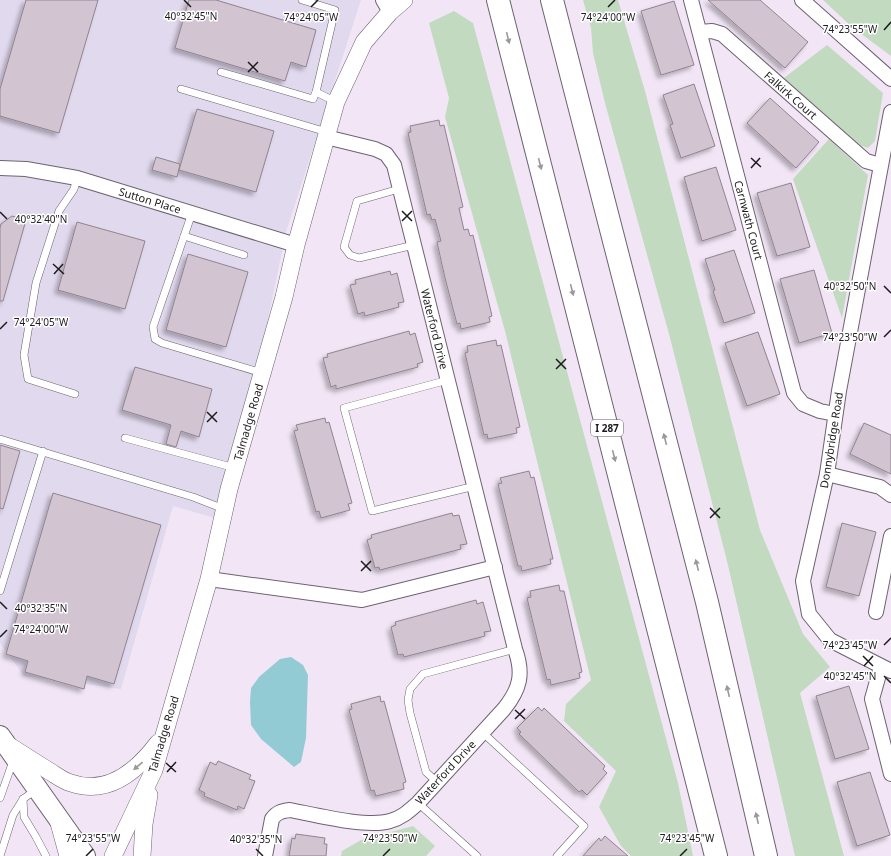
<svg xmlns="http://www.w3.org/2000/svg" width="891" height="856" viewBox="0 0 891 856" font-family="'Noto Sans',sans-serif">
<defs>
<filter id="shadow"><feDropShadow dx="-3.5" dy="3.5" stdDeviation="2" flood-color="#0004"/></filter>
</defs>
<rect width="100%" height="100%" fill="#f2e6f6"/>
<polygon fill="#e1d9ee" points="0,0 361,0 286,232 226,521 173,506 121,689 24,676 0,643"/>
<g fill="#c2dac0">
<polygon points="583,0 618,0 645,91 760,530 803,634 830,667 800,693 844,856 795,856 727,561 669,334 605,103 593,53 591,28"/>
<polygon points="823,0 891,0 891,56 852,27"/>
<polygon points="454,11 473,23 678,783 693,856 631,856 621,846 599,807 616,771 564,721 566,704 591,680 505,331 445,117 449,98 429,23"/>
<polygon points="827,45 883,93 875,141 868,148 859,145 784,78"/>
<polygon points="829,139 868,175 842,318 793,179"/>
<polygon points="413,826 435,846 426,856 341,856 342,851 361,840"/>
</g>
<polygon fill="#93cbd5" points="291,657 303,665 308,675 306,738 301,762 294,767 261,739 251,725 250,702 251,688 259,677 280,659"/>
<g fill="#d3c4d1" stroke="#91838f" filter="url(#shadow)">
<polygon points="26,0 98,0 59,133 0,116 0,89"/>
<polygon points="189,0 216,0 316,30 306,67 291,62 285,81 175,48"/>
<polygon points="708,0 760,0 808,42 785,68"/>
<polygon points="674,1 694,65 661,75 641,11"/>
<polygon points="694,84 715,146 681,158 670,125 673,124 663,95"/>
<polygon points="770,98 819,142 796,168 747,123"/>
<polygon points="197,109 274,131 256,192 179,170"/>
<polygon points="439,120 440,126 444,125 463,207 459,208 464,230 468,229 470,236 473,235 492,316 489,317 490,322 461,329 460,323 457,324 445,278 437,242 441,241 435,219 432,220 430,214 427,215 408,133 411,132 410,126"/>
<polygon points="156,157 180,164 177,177 152,170"/>
<polygon points="716,167 736,230 702,241 684,177"/>
<polygon points="791,183 810,247 777,256 757,193"/>
<polygon points="12,216 26,220 3,301 0,301 0,228 1,224"/>
<polygon points="77,222 145,241 125,309 58,290"/>
<polygon points="734,250 755,313 724,323 713,291 715,290 705,259"/>
<polygon points="188,254 248,272 226,347 166,330"/>
<polygon points="814,270 832,333 799,343 780,279"/>
<polygon points="390,271 391,275 397,273 404,302 398,303 399,307 365,316 364,312 358,314 350,285 356,284 355,280"/>
<polygon points="409,331 410,335 415,333 423,362 417,364 418,367 336,389 336,385 331,387 323,358 328,357 327,354"/>
<polygon points="758,332 780,394 747,406 725,343"/>
<polygon points="496,340 497,346 501,345 520,427 516,428 517,433 488,439 487,434 484,435 465,353 468,352 467,346"/>
<polygon points="135,367 212,389 199,437 181,431 176,447 166,444 171,425 122,410"/>
<polygon points="325,418 326,423 329,422 352,503 348,504 350,510 321,518 319,511 316,512 294,431 298,430 296,425"/>
<polygon points="864,423 891,435 891,474 850,454"/>
<polygon points="0,445 20,451 3,509 0,508"/>
<polygon points="529,471 531,478 534,477 553,559 550,559 551,564 522,571 521,566 518,566 498,484 502,483 500,478"/>
<polygon points="53,493 161,525 114,684 87,676 84,689 25,672 28,661 6,654"/>
<polygon points="452,513 453,516 459,515 467,544 460,545 461,549 380,570 379,567 375,568 367,540 372,538 371,535"/>
<polygon points="842,523 876,532 859,596 826,587"/>
<polygon points="559,585 560,591 564,591 582,672 579,673 580,678 551,685 550,679 547,680 527,598 531,597 530,591"/>
<polygon points="476,600 477,604 483,602 491,631 484,632 485,636 404,657 403,654 398,655 391,627 396,625 395,622"/>
<polygon points="849,686 869,749 835,759 816,696"/>
<polygon points="380,696 381,702 384,701 406,782 403,783 404,789 376,796 374,790 371,791 349,710 352,709 351,704"/>
<polygon points="538,707 542,711 544,708 605,766 603,769 607,773 587,795 582,790 579,792 519,734 521,732 517,728"/>
<polygon points="218,761 251,775 249,779 255,781 244,809 238,806 237,810 204,796 205,793 199,790 210,762 216,765"/>
<polygon points="870,772 890,835 857,846 837,782"/>
<polygon points="296,834 325,838 324,844 327,844 326,856 289,856 292,838 295,839"/>
<polygon points="605,836 628,856 583,856 599,838 601,841"/>
</g>
<g fill="none" stroke-linecap="round" stroke-linejoin="round">
<g stroke="#6d6370" stroke-width="8">
<g id="service">
<polyline points="302,0 335,10 316,92 336,102"/>
<polyline points="221,72 313,99 316,92"/>
<polyline points="181,89 327,132"/>
<polyline points="399,189 357,201 344,247 350,255 359,258 414,245"/>
<polyline points="192,213 153,327 155,339 162,343 262,373"/>
<polyline points="184,236 244,255"/>
<polyline points="448,380 344,408 372,511 475,486"/>
<polyline points="75,394 28,379 24,355 36,283 59,211 74,189 77,178"/>
<polyline points="125,438 235,468"/>
<polyline points="0,439 193,497 224,509"/>
<polyline points="0,591 43,451"/>
<polyline points="482,732 584,826 557,856"/>
<polyline points="437,782 426,772 410,713 408,700 410,689 423,674 515,649"/>
<polyline points="0,798 13,761"/>
<polyline points="23,799 24,817 36,837 46,856"/>
<polyline points="418,803 477,856"/>
<polyline points="0,856 13,815 23,799 37,789"/>
</g>
</g>
<g stroke="#6d6370" stroke-width="16">
<g id="minor">
<polyline points="383,0 390,12"/>
<polyline points="691,0 794,393 803,404 820,411 835,414"/>
<polyline points="802,0 891,79"/>
<polyline points="700,32 712,31 722,34 866,161 880,165"/>
<polyline points="891,112 839,391 827,474 803,581 809,614 830,640 891,671"/>
<polyline points="0,168 26,169 77,178 296,245"/>
<polyline points="827,474 880,487 891,495"/>
<polyline points="209,579 362,600 495,567"/>
<polyline points="876,612 891,536"/>
<polyline points="881,667 872,699 891,774"/>
<path d="M265 856 272 819C277 812 282 811 290 810 316 815 367 828 390 821 402 818 410 810 418 803L504 709C520 689 524 674 515 649L394 165 386 154 375 149 326 137"/>
</g>
</g>
<g stroke="#6d6370" stroke-width="18">
<g id="tertiary">
<path d="M8 745C22 754 35 762 49 771 56 775 63 781 71 783 108 796 137 771 158 743"/>
<polyline points="59,823 68,856"/>
<polyline points="113,856 154,770 209,579 229,489 284,297 296,245 336,102 364,42 390,12 404,0"/>
<polyline points="142,856 144,824 149,795"/>
</g>
</g>
<g stroke="#6d6370" stroke-width="22">
<polyline id="secondary" points="0,736 85,856"/>
</g>
<g stroke="#6d6370" stroke-width="24">
<g id="motorway">
<polyline points="498,0 716,856"/>
<polyline points="552,0 707,602 766,856"/>
</g>
</g>
<use href="#service" stroke="#fff" stroke-width="7"/>
<use href="#minor" stroke="#fff" stroke-width="14"/>
<use href="#tertiary" stroke="#fff" stroke-width="17"/>
<use href="#secondary" stroke="#fff" stroke-width="20"/>
<use href="#motorway" stroke="#fff" stroke-width="22"/>
</g>
<defs><path id="oneway-solid" d="M-6-.8H1V-3.2L6.5 0L1 3.2V.8H-6Z"/></defs>
<g fill="#9a989a">
<use href="#oneway-solid" transform="translate(508 38) rotate(76)"/>
<use href="#oneway-solid" transform="translate(540 164) rotate(76)"/>
<use href="#oneway-solid" transform="translate(572 290) rotate(76)"/>
<use href="#oneway-solid" transform="translate(665 439) rotate(-104)"/>
<use href="#oneway-solid" transform="translate(614 456) rotate(76)"/>
<use href="#oneway-solid" transform="translate(697 565) rotate(-104)"/>
<use href="#oneway-solid" transform="translate(728 691) rotate(-103)"/>
<use href="#oneway-solid" transform="translate(138 766) rotate(139)"/>
<use href="#oneway-solid" transform="translate(757 818) rotate(-103)"/>
</g>
<path fill="none" stroke="#1e1a1f" stroke-width="1.5" d="M184 0 191 7M311 7 318 0M608 7 615 0M884 30 891 22M248 62 258 72M248 72 258 62M751 158 761 167M751 168 760 158M402 211 412 221M0 212 7 219M402 221 412 211M53 264 64 274M54 274 63 264M884 286 891 293M0 329 7 322M884 337 891 330M556 359 566 369M556 369 566 359M207 412 217 422M207 422 217 412M710 508 720 518M710 518 720 508M361 561 371 571M361 571 371 561M0 602 7 609M0 637 7 630M884 645 891 638M863 656 873 666M864 666 873 656M884 676 891 683M515 710 525 719M515 719 525 709M166 763 176 772M167 772 176 762M256 849 263 856M86 856 93 849M383 856 390 849M680 856 687 849"/>
<g text-anchor="middle" dominant-baseline="central" stroke-width="3" stroke-linejoin="round" paint-order="stroke">
<rect fill="#fff" stroke="#625f62" stroke-width="1" x="591" y="420" width="32" height="16" rx="3"/>
<g font-size="10" font-weight="bold" fill="#1e1a1f">
<text x="607" y="428">I 287</text>
</g>
<g font-size="11" fill="#1e1a1f" stroke="#fff">
<text transform="translate(791 95) rotate(41)">Falkirk Court</text>
<text transform="translate(150 200) rotate(17)">Sutton Place</text>
<text transform="translate(749 220) rotate(75)">Carnwath Court</text>
<text transform="translate(435 329) rotate(76)">Waterford Drive</text>
<text transform="translate(248 422) rotate(-74)">Talmadge Road</text>
<text transform="translate(831 440) rotate(-81)">Donnybridge Road</text>
<text transform="translate(163 734) rotate(-73)">Talmadge Road</text>
<text transform="translate(445 772) rotate(-47)">Waterford Drive</text>
</g>
</g>
<g font-size="10" text-anchor="middle" fill="#1e1a1f" stroke="#fff" stroke-width="3" stroke-linejoin="round" paint-order="stroke">
<text x="191" y="20">40°32'45"N</text>
<text x="311" y="21">74°24'05"W</text>
<text x="608" y="21">74°24'00"W</text>
<text x="850" y="33">74°23'55"W</text>
<text x="41" y="223">40°32'40"N</text>
<text x="850" y="290">40°32'50"N</text>
<text x="41" y="326">74°24'05"W</text>
<text x="850" y="341">74°23'50"W</text>
<text x="41" y="612">40°32'35"N</text>
<text x="41" y="633">74°24'00"W</text>
<text x="850" y="649">74°23'45"W</text>
<text x="850" y="680">40°32'45"N</text>
<text x="93" y="842">74°23'55"W</text>
<text x="390" y="842">74°23'50"W</text>
<text x="687" y="842">74°23'45"W</text>
<text x="256" y="843">40°32'35"N</text>
</g>
</svg>
